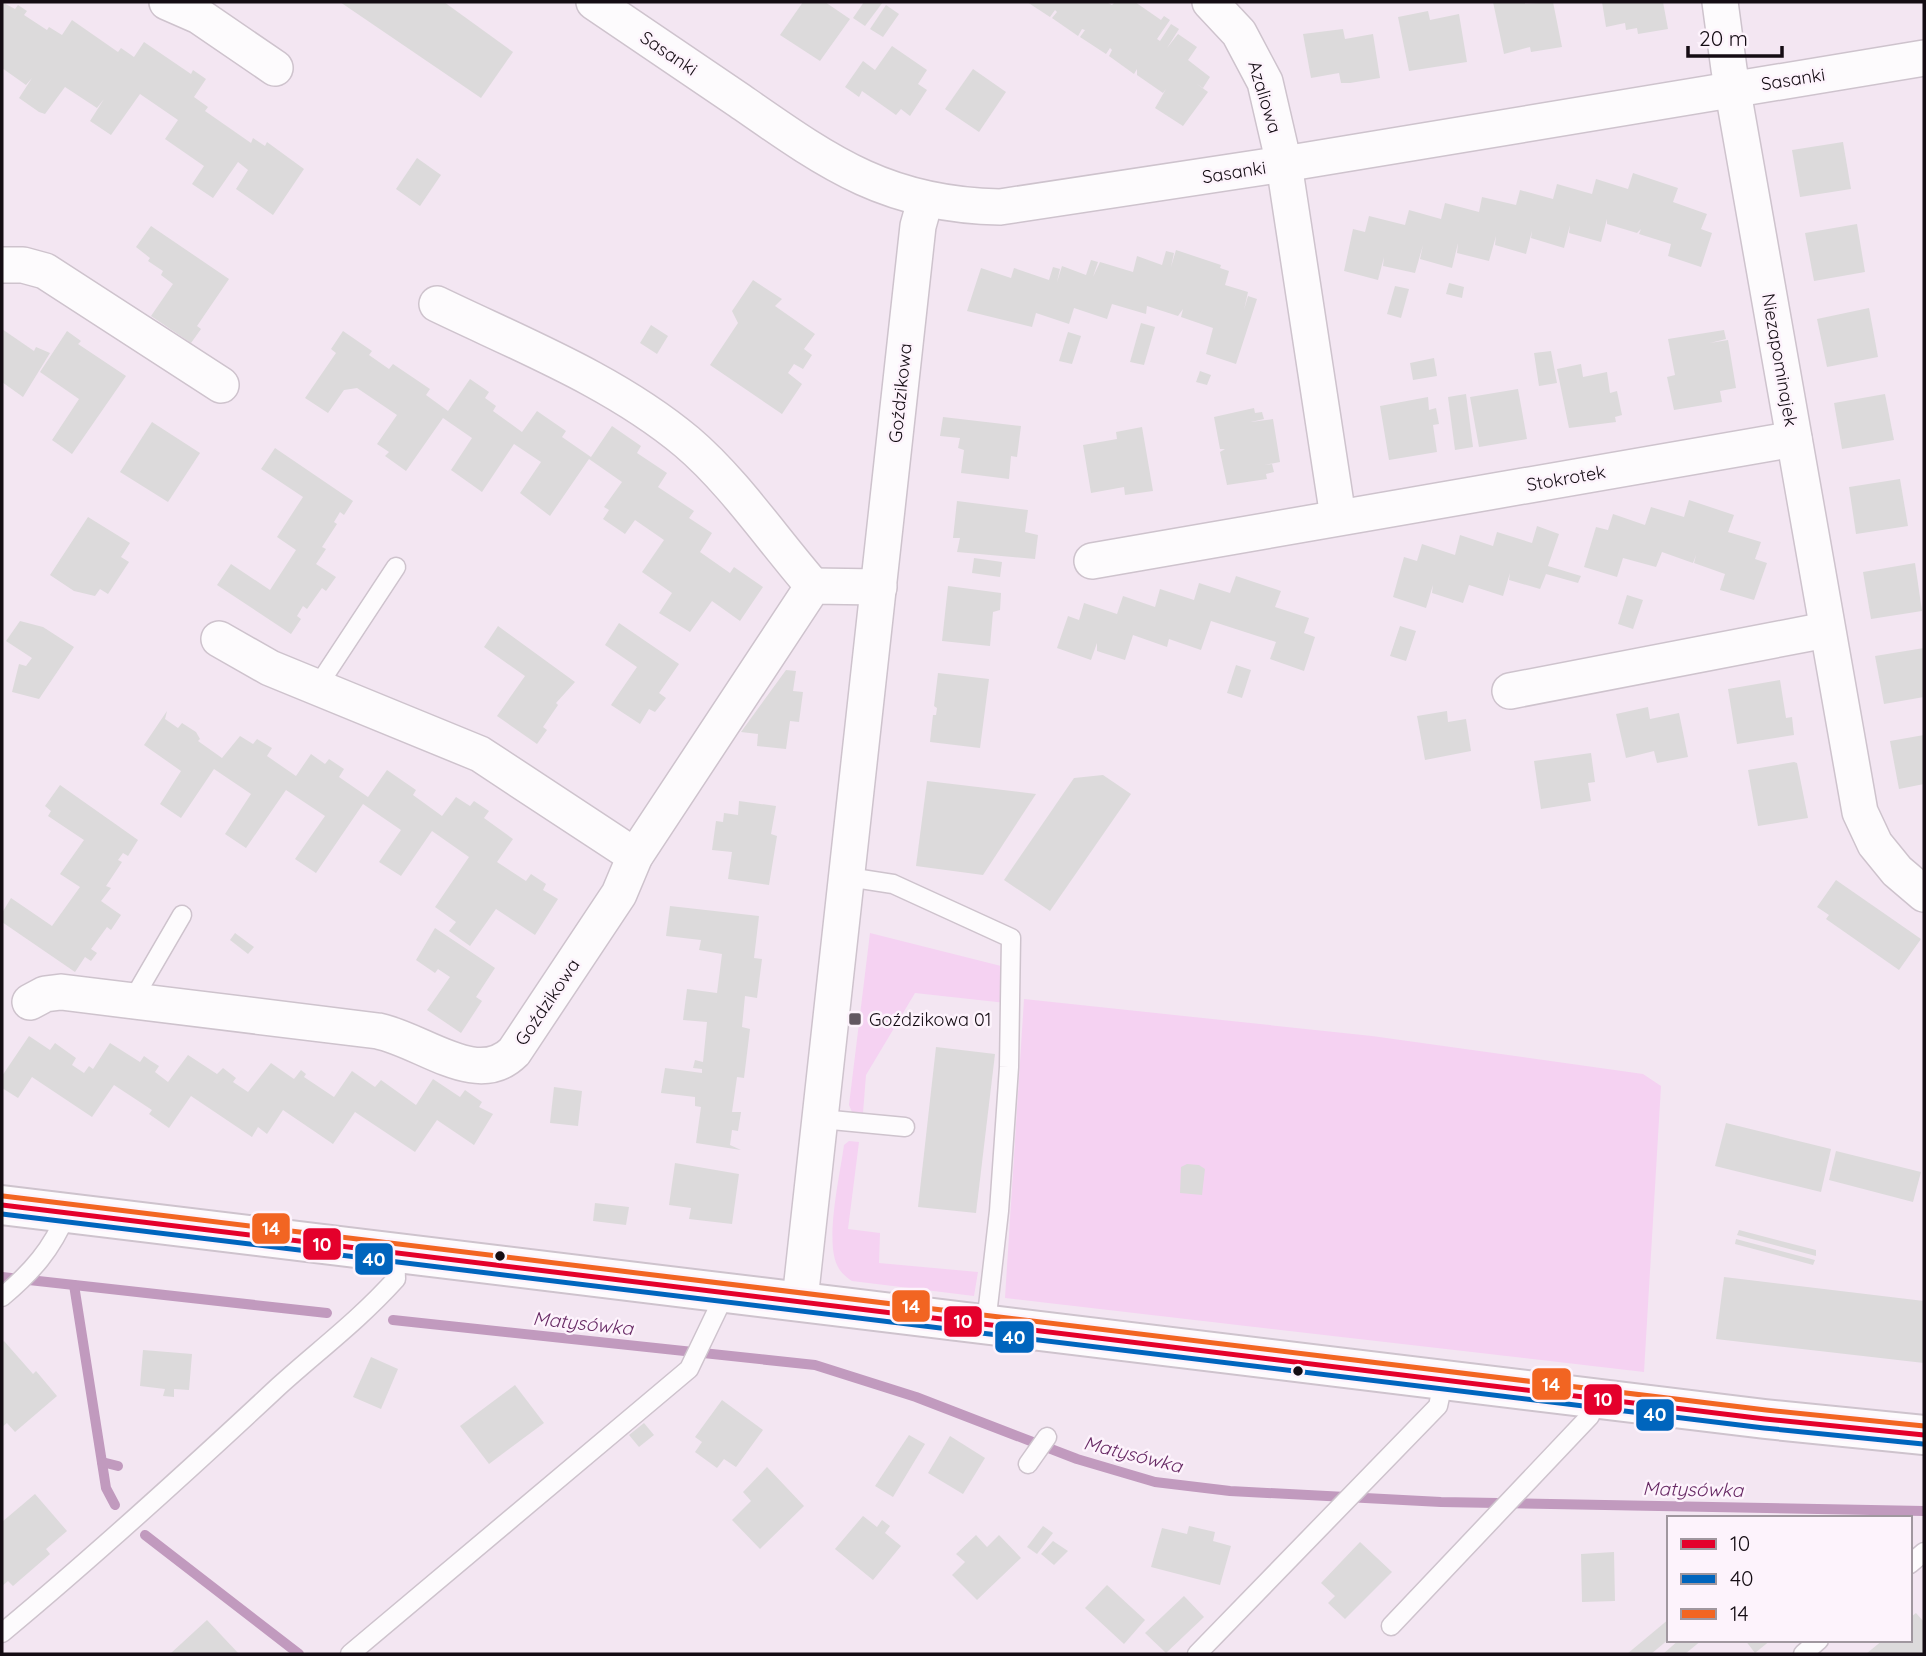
<svg xmlns="http://www.w3.org/2000/svg" width="1926" height="1656" viewBox="0 0 1926 1656" font-family="Quicksand,sans-serif">
<rect width="100%" height="100%" fill="#f3e6f2"/>
<g fill="#f5d2f2">
<polygon points="870,933 1009,968 1006,1003 915,993 866,1075 863,1113 852,1112 849,1105"/>
<polygon points="1024,999 1372,1036 1643,1074 1661,1086 1644,1372 1005,1298"/>
<path d="M849 1141 859 1142 848 1229 880 1233 879 1263 978 1272 974 1296 852 1281C846 1277 840 1272 837 1265 825 1239 840 1175 844 1145Z"/>
</g>
<g fill="none" stroke-linecap="round" stroke-linejoin="round">
<g stroke="#c19abe" stroke-width="10">
<polyline points="2,1277 327,1313"/>
<polyline points="74,1285 106,1488 115,1505"/>
<polyline points="393,1320 815,1365 916,1397 1077,1459 1155,1482 1230,1491 1441,1502 1924,1511"/>
<polyline points="102,1462 118,1466"/>
<polyline points="145,1535 299,1654"/>
</g>
</g>
<g fill="#dcdadb">
<polygon points="2,2 15,9 18,5 27,11 24,15 47,30 49,27 62,35 72,20 118,52 121,48 134,57 144,42 191,74 193,70 206,79 194,97 208,107 205,111 251,143 253,138 265,146 267,142 304,169 273,215 236,189 248,170 238,162 213,198 192,184 204,166 165,139 178,120 140,94 111,135 90,121 104,99 97,108 65,87 45,114 39,112 19,98 32,78 26,85 2,68"/>
<polygon points="340,2 444,2 513,52 481,98"/>
<polygon points="803,2 825,2 850,19 820,61 780,35"/>
<polygon points="864,2 883,2 865,26 853,18"/>
<polygon points="1027,2 1106,2 1112,5 1115,2 1135,2 1161,20 1164,16 1170,20 1157,39 1160,41 1171,24 1179,29 1167,48 1178,34 1197,47 1188,60 1210,77 1203,88 1197,84 1208,92 1183,126 1155,108 1166,89 1163,93 1137,75 1137,69 1134,74 1109,56 1112,50 1110,48 1106,54 1080,37 1085,30 1082,29 1078,36 1052,18 1057,12 1055,10 1050,17"/>
<polygon points="1493,2 1525,2 1525,4 1553,2 1562,47 1531,52 1530,47 1504,54"/>
<polygon points="1602,2 1663,2 1668,29 1638,34 1637,28 1626,30 1625,23 1606,27"/>
<polygon points="886,5 899,14 883,37 870,29"/>
<polygon points="1428,11 1430,20 1459,14 1467,62 1409,71 1398,17"/>
<polygon points="1343,29 1345,39 1373,34 1380,78 1350,83 1341,83 1339,73 1311,78 1303,34"/>
<polygon points="892,46 927,70 918,84 927,90 910,116 901,109 896,115 862,91 859,97 845,87 863,61 875,70"/>
<polygon points="973,69 1006,92 979,132 945,109"/>
<polygon points="1843,142 1851,189 1800,197 1792,150"/>
<polygon points="417,158 441,175 420,206 396,189"/>
<polygon points="1633,173 1678,188 1673,202 1707,214 1701,229 1712,233 1701,267 1668,256 1671,244 1639,234 1641,229 1637,233 1607,224 1607,219 1601,242 1569,233 1570,225 1564,248 1531,238 1532,231 1526,254 1495,245 1496,236 1489,261 1457,253 1458,243 1452,268 1420,259 1423,245 1415,273 1383,266 1384,257 1378,280 1344,271 1353,229 1365,232 1369,216 1405,225 1409,210 1441,219 1445,203 1479,212 1482,197 1516,205 1520,190 1553,199 1557,184 1592,194 1596,179 1628,189"/>
<polygon points="1857,224 1865,272 1814,281 1805,233"/>
<polygon points="151,226 229,279 197,326 201,329 191,343 151,316 173,284 161,275 163,271 148,261 150,258 136,247"/>
<polygon points="1176,250 1221,265 1220,268 1229,271 1225,285 1248,292 1244,310 1248,296 1257,299 1236,364 1206,354 1213,328 1181,317 1183,309 1178,316 1147,306 1146,314 1112,304 1107,319 1074,308 1069,324 1036,313 1032,327 967,311 981,268 1011,278 1014,268 1049,280 1053,267 1060,269 1057,282 1062,266 1086,275 1091,260 1098,262 1093,277 1100,262 1133,272 1137,256 1162,265 1166,251 1174,253 1171,267"/>
<polygon points="753,280 782,299 775,306 815,334 804,349 812,355 803,369 794,364 788,373 802,384 782,414 710,365 738,323 732,311"/>
<polygon points="1449,283 1464,287 1462,298 1446,294"/>
<polygon points="1395,286 1409,289 1401,318 1387,314"/>
<polygon points="1869,308 1878,357 1827,367 1817,319"/>
<polygon points="1141,323 1155,327 1144,365 1130,362"/>
<polygon points="651,325 668,336 657,354 640,343"/>
<polygon points="2,329 34,351 36,347 50,353 23,397 2,382"/>
<polygon points="1724,330 1726,339 1710,343 1728,340 1736,388 1720,391 1722,402 1674,410 1667,377 1675,375 1668,339"/>
<polygon points="67,331 81,341 78,344 126,376 72,454 52,440 79,399 40,372"/>
<polygon points="343,331 372,351 369,355 389,369 393,364 430,389 426,395 448,411 470,379 489,392 485,398 496,406 493,411 522,432 537,411 566,431 562,437 591,457 612,426 641,446 637,453 667,473 658,487 694,511 689,518 712,533 700,552 730,573 734,567 763,587 740,621 712,601 690,632 659,613 672,593 642,572 664,540 635,520 625,534 603,519 609,510 604,507 622,482 589,459 550,516 520,493 541,462 514,444 482,492 451,470 472,438 443,418 406,471 385,456 389,452 377,444 397,415 357,388 344,390 328,413 305,398 336,353 331,349"/>
<polygon points="1068,332 1081,336 1072,364 1059,361"/>
<polygon points="1551,351 1557,383 1539,386 1534,353"/>
<polygon points="1434,358 1437,376 1413,380 1410,363"/>
<polygon points="1581,364 1583,377 1607,372 1610,393 1617,391 1622,415 1615,417 1616,422 1569,428 1557,369"/>
<polygon points="1200,371 1211,375 1207,385 1196,382"/>
<polygon points="1518,389 1527,439 1479,447 1470,397"/>
<polygon points="1466,394 1473,447 1455,450 1448,397"/>
<polygon points="1885,394 1894,440 1842,449 1834,403"/>
<polygon points="1428,397 1429,410 1436,408 1439,424 1433,425 1437,452 1389,460 1380,406"/>
<polygon points="1254,408 1255,413 1262,412 1264,419 1251,422 1273,419 1280,462 1264,465 1272,464 1274,472 1266,474 1267,479 1227,485 1220,452 1225,449 1220,449 1214,417"/>
<polygon points="943,417 1021,426 1017,457 1011,456 1009,479 961,473 964,450 958,448 960,438 940,436"/>
<polygon points="152,422 200,453 168,502 120,472"/>
<polygon points="1142,427 1153,491 1125,495 1124,487 1091,493 1083,445 1117,439 1116,432"/>
<polygon points="275,448 353,501 344,515 340,512 334,522 337,524 322,547 326,549 316,564 336,577 326,591 322,588 307,609 303,606 297,616 301,619 291,634 217,585 231,564 270,590 296,550 277,537 303,497 261,469"/>
<polygon points="1900,479 1908,526 1856,534 1849,487"/>
<polygon points="1689,500 1734,515 1728,532 1761,542 1755,559 1767,563 1754,600 1720,590 1725,574 1694,563 1696,555 1693,563 1662,552 1656,567 1623,558 1617,577 1584,567 1596,527 1608,530 1613,514 1645,525 1651,507 1684,517"/>
<polygon points="957,501 1028,510 1025,532 1038,535 1035,559 957,552 960,538 953,538"/>
<polygon points="88,517 130,543 121,557 129,562 108,594 100,589 95,596 74,591 50,575"/>
<polygon points="1537,526 1559,534 1548,566 1581,576 1578,583 1546,574 1540,589 1509,580 1510,573 1503,596 1469,585 1463,603 1432,593 1433,585 1426,608 1393,597 1404,557 1417,561 1422,544 1455,555 1460,535 1493,546 1497,532 1532,543"/>
<polygon points="974,558 1002,562 1000,577 972,573"/>
<polygon points="1915,563 1922,611 1871,619 1863,572"/>
<polygon points="1236,576 1281,591 1275,607 1309,618 1304,633 1315,637 1304,671 1270,659 1276,642 1211,621 1201,650 1169,639 1167,647 1133,635 1125,660 1097,651 1097,643 1091,660 1057,648 1068,616 1079,620 1084,603 1117,614 1123,596 1155,607 1160,589 1194,600 1199,583 1230,593"/>
<polygon points="948,586 1001,593 1000,610 993,612 990,646 942,641"/>
<polygon points="1627,595 1643,600 1633,629 1618,624"/>
<polygon points="20,621 43,627 74,647 39,699 12,692 19,664 26,666 32,658 6,641"/>
<polygon points="619,623 679,664 659,693 666,698 655,712 649,709 640,724 611,705 637,667 605,645"/>
<polygon points="498,626 575,682 556,703 558,705 543,727 547,730 537,744 497,716 525,676 484,647"/>
<polygon points="1400,626 1416,631 1406,661 1390,656"/>
<polygon points="1924,648 1924,697 1884,704 1875,656"/>
<polygon points="1236,665 1251,670 1242,698 1227,693"/>
<polygon points="786,670 796,671 793,691 803,692 799,722 790,721 786,749 757,746 758,734 741,732"/>
<polygon points="938,673 989,679 980,748 930,742 933,715 936,715 937,708 934,706"/>
<polygon points="1780,680 1786,718 1792,717 1794,735 1737,744 1728,689"/>
<polygon points="1648,707 1650,719 1679,713 1688,757 1657,763 1654,751 1626,758 1616,714"/>
<polygon points="167,711 165,719 178,728 182,723 196,732 200,739 198,741 222,758 240,736 253,744 257,739 272,748 267,756 296,776 311,754 325,764 329,759 344,769 339,777 368,797 387,770 416,790 413,795 442,816 456,797 470,806 474,801 489,811 484,818 513,839 497,862 526,881 531,874 546,884 543,890 558,899 535,935 496,909 470,946 449,931 456,922 435,907 469,857 432,831 401,876 379,862 401,830 363,804 316,873 295,859 325,816 286,790 246,848 225,834 251,794 214,769 181,818 160,804 181,771 144,745"/>
<polygon points="1447,711 1448,722 1466,719 1471,751 1425,760 1417,716"/>
<polygon points="1924,735 1924,784 1899,789 1890,741"/>
<polygon points="1591,753 1595,782 1588,783 1591,801 1541,809 1534,761"/>
<polygon points="1794,762 1797,763 1808,818 1758,826 1748,770"/>
<polygon points="1103,775 1131,794 1050,911 1004,880 1074,778"/>
<polygon points="927,781 1036,794 983,875 916,866"/>
<polygon points="60,785 138,840 128,856 123,853 118,860 122,862 106,886 111,888 101,901 121,915 111,930 107,927 91,949 97,953 91,961 85,957 75,972 2,922 2,913 11,898 52,926 80,887 60,874 84,840 48,816 51,811 45,806"/>
<polygon points="739,801 776,806 771,834 777,836 769,885 728,879 732,852 712,850 716,821 723,822 724,813 738,815"/>
<polygon points="1836,880 1921,939 1899,970 1826,919 1829,915 1817,907"/>
<polygon points="670,906 759,916 754,958 762,959 757,998 745,996 742,1027 750,1029 749,1037 744,1078 737,1077 732,1112 741,1112 738,1131 732,1130 730,1145 741,1150 696,1143 701,1107 695,1106 695,1097 661,1093 665,1068 702,1073 702,1069 693,1068 695,1060 703,1062 707,1022 683,1020 687,989 717,993 722,954 699,950 701,940 666,936"/>
<polygon points="435,928 495,968 476,997 482,1001 461,1033 427,1010 450,977 438,969 435,973 416,960"/>
<polygon points="235,933 254,947 248,954 230,940"/>
<polygon points="29,1036 50,1050 55,1043 76,1058 72,1065 84,1073 89,1066 93,1069 110,1043 140,1062 144,1056 151,1061 159,1066 155,1072 168,1082 188,1055 217,1074 223,1068 236,1078 233,1082 248,1092 271,1063 294,1079 301,1070 306,1074 304,1077 334,1097 352,1071 375,1087 381,1080 416,1105 433,1079 460,1097 465,1090 482,1102 479,1107 493,1114 474,1145 437,1120 415,1152 355,1112 333,1144 283,1110 267,1134 258,1127 252,1137 191,1096 169,1128 149,1114 152,1110 114,1085 92,1117 32,1077 18,1098 2,1088 2,1076"/>
<polygon points="936,1047 995,1054 976,1213 918,1207"/>
<polygon points="554,1087 582,1091 578,1126 550,1123"/>
<polygon points="1726,1123 1831,1149 1821,1192 1715,1166"/>
<polygon points="1836,1151 1921,1172 1913,1202 1829,1180"/>
<polygon points="675,1163 739,1174 732,1224 689,1219 691,1208 669,1205"/>
<polygon points="1187,1164 1199,1165 1205,1169 1202,1195 1180,1193 1181,1167"/>
<polygon points="595,1203 629,1207 626,1225 593,1221"/>
<polygon points="1739,1230 1816,1250 1816,1256 1737,1235"/>
<polygon points="1736,1239 1815,1260 1813,1265 1735,1244"/>
<polygon points="1724,1277 1924,1301 1924,1363 1716,1339"/>
<polygon points="4,1341 33,1374 36,1371 57,1396 15,1432 7,1423 2,1427 2,1343"/>
<polygon points="143,1350 192,1354 189,1390 174,1389 174,1397 163,1396 165,1389 140,1386"/>
<polygon points="371,1357 398,1369 381,1409 353,1397"/>
<polygon points="515,1385 544,1423 489,1464 460,1426"/>
<polygon points="722,1400 763,1430 736,1467 724,1459 717,1468 695,1452 702,1442 695,1437"/>
<polygon points="644,1423 654,1435 639,1447 629,1435"/>
<polygon points="909,1435 925,1444 893,1497 875,1486"/>
<polygon points="950,1436 985,1458 963,1494 928,1473"/>
<polygon points="767,1467 804,1506 760,1549 732,1520 751,1501 743,1492"/>
<polygon points="35,1494 67,1531 46,1549 50,1554 13,1586 8,1581 2,1586 2,1522"/>
<polygon points="863,1516 877,1527 882,1520 890,1526 885,1533 901,1546 873,1580 835,1549"/>
<polygon points="1043,1526 1053,1533 1037,1554 1027,1547"/>
<polygon points="1189,1526 1215,1532 1213,1541 1231,1546 1220,1585 1151,1567 1162,1528 1187,1534"/>
<polygon points="976,1535 987,1547 999,1535 1021,1558 977,1600 952,1575 965,1562 956,1554"/>
<polygon points="1053,1541 1068,1551 1054,1565 1041,1554"/>
<polygon points="1360,1542 1392,1572 1345,1619 1328,1603 1335,1596 1321,1583"/>
<polygon points="1614,1552 1615,1601 1582,1602 1581,1554"/>
<polygon points="1107,1585 1145,1620 1124,1644 1085,1608"/>
<polygon points="1184,1596 1204,1617 1166,1653 1145,1633"/>
<polygon points="1916,1613 1924,1622 1924,1654 1866,1654 1883,1640 1910,1640 1910,1618"/>
<polygon points="1669,1619 1669,1639 1651,1654 1627,1654"/>
<polygon points="207,1620 239,1654 170,1654"/>
<polygon points="1679,1640 1702,1640 1685,1654 1663,1654"/>
<polygon points="1745,1640 1771,1640 1755,1653"/>
</g>
<g fill="none" stroke-linecap="round" stroke-linejoin="round">
<g stroke="#cec3cd" stroke-width="21">
<g id="service">
<polyline points="317,687 396,567"/>
<polyline points="848,877 893,884 1011,938 1009,1067 999,1211 986,1324"/>
<polyline points="132,1001 182,915"/>
<polyline points="821,1119 905,1127"/>
<path d="M2 1297C32 1272 52 1249 67 1213"/>
<polyline points="1028,1464 1047,1437"/>
<polyline points="1910,1564 1924,1552"/>
<polyline points="1391,1626 1590,1416 1596,1398"/>
<path d="M2 1633C97 1554 188 1471 279 1386 320 1349 358 1321 396 1279L395 1252"/>
<polyline points="350,1654 689,1369 726,1292"/>
<polyline points="1197,1654 1438,1406 1444,1379"/>
<polyline points="1803,1654 1819,1640"/>
</g>
</g>
<g stroke="#cec3cd" stroke-width="38">
<g id="minor">
<polyline points="167,2 199,16 275,68"/>
<path d="M594 2C643 35 691 68 740 101 829 163 887 205 1000 207L1284 164 1924 58"/>
<polyline points="1210,2 1239,33 1265,82 1284,164 1338,517"/>
<polyline points="1720,2 1729,69 1860,812 1875,844 1897,871 1924,894"/>
<polyline points="2,265 23,265 45,271 221,385"/>
<path d="M437 304C522 345 614 381 687 442 733 481 773 540 813 586"/>
<polyline points="1092,561 1794,439"/>
<polyline points="219,639 270,668 480,754 635,856"/>
<polyline points="1510,691 1826,630"/>
<path d="M30 1002 45 994 61 992 378 1031C423 1040 477 1089 514 1052L619 894 635 856 813 586 879 587"/>
<polyline points="800,1300 918,226 925,201"/>
</g>
</g>
<g stroke="#cec3cd" stroke-width="42">
<polyline id="tertiary" points="2,1205 1765,1419 1924,1435"/>
</g>
<use href="#service" stroke="#fdfbfd" stroke-width="18"/>
<use href="#minor" stroke="#fdfbfd" stroke-width="35"/>
<use href="#tertiary" stroke="#fdfbfd" stroke-width="38"/>
<g stroke="#fdf3fc" stroke-width="10">
<polyline id="bus-1" points="2,1205 1765,1419 1924,1435"/>
</g>
<g stroke="#fdf3fc" stroke-width="10">
<polyline id="bus-2" points="2,1214 1764,1428 1923,1444"/>
</g>
<g stroke="#fdf3fc" stroke-width="10">
<polyline id="bus-3" points="3,1196 1766,1410 1924,1426"/>
</g>
<use href="#bus-1" stroke="#e4002b" stroke-width="5"/>
<use href="#bus-2" stroke="#0065bd" stroke-width="5"/>
<use href="#bus-3" stroke="#f26522" stroke-width="5"/>
</g>
<rect fill="#625861" stroke="#fdf3fc" stroke-width="2.5" x="848" y="1012" width="14" height="14" rx="3.5"/>
<g fill="#140c13" stroke="#fdf3fc" stroke-width="2.5">
<circle cx="500" cy="1256" r="6"/>
<circle cx="1298" cy="1371" r="6"/>
</g>
<g text-anchor="middle" dominant-baseline="central" stroke-width="5" stroke-linejoin="round" paint-order="stroke">
<g font-size="18" fill="#140c13" stroke="#fdf3fc">
<text transform="translate(669 53) rotate(34)">Sasanki</text>
<text transform="translate(1793 79) rotate(-9)">Sasanki</text>
<text transform="translate(1265 97) rotate(73)">Azaliowa</text>
<text transform="translate(1234 172) rotate(-9)">Sasanki</text>
<text transform="translate(1780 360) rotate(80)">Niezapominajek</text>
<text transform="translate(900 393) rotate(-84)">Goździkowa</text>
<text transform="translate(1566 478) rotate(-10)">Stokrotek</text>
<text transform="translate(547 1002) rotate(-56)">Goździkowa</text>
</g>
<g font-size="18" fill="#140c13" stroke="#fdf3fc" text-anchor="start">
<text x="869" y="1019">Goździkowa 01</text>
</g>
<g font-size="19" font-style="italic" fill="#682a65" stroke="#fdf3fc">
<text transform="translate(583 1323) rotate(6)">Matysówka</text>
<text transform="translate(1133 1454) rotate(14)">Matysówka</text>
<text transform="translate(1693 1489) rotate(1)">Matysówka</text>
</g>
</g>
<g stroke="#fdf3fc" stroke-width="2.5">
<rect x="251" y="1212" width="40" height="33" rx="7" fill="#f26522"/>
<rect x="302" y="1227" width="40" height="34" rx="7" fill="#e4002b"/>
<rect x="354" y="1242" width="40" height="34" rx="7" fill="#0065bd"/>
<rect x="891" y="1289" width="40" height="34" rx="7" fill="#f26522"/>
<rect x="943" y="1305" width="40" height="33" rx="7" fill="#e4002b"/>
<rect x="994" y="1320" width="41" height="34" rx="7" fill="#0065bd"/>
<rect x="1531" y="1367" width="41" height="34" rx="7" fill="#f26522"/>
<rect x="1583" y="1383" width="40" height="33" rx="7" fill="#e4002b"/>
<rect x="1635" y="1398" width="40" height="34" rx="7" fill="#0065bd"/>
</g>
<g font-size="19" text-anchor="middle" font-weight="bold" fill="#fff">
<text x="271" y="1235">14</text>
<text x="322" y="1251">10</text>
<text x="374" y="1266">40</text>
<text x="911" y="1313">14</text>
<text x="963" y="1328">10</text>
<text x="1014" y="1344">40</text>
<text x="1551" y="1391">14</text>
<text x="1603" y="1406">10</text>
<text x="1655" y="1421">40</text>
</g>
<rect width="1926" height="1656" fill="none" stroke="#140c13" stroke-width="7"/>
<rect x="1667" y="1516" width="245" height="126" fill="#fdf3fc" stroke="#a0979f" stroke-width="2"/>
<rect x="1681" y="1539" width="35" height="10" fill="#e4002b" stroke="#a0979f" stroke-width="2"/>
<text x="1730" y="1551" font-size="21" fill="#140c13">10</text>
<rect x="1681" y="1574" width="35" height="10" fill="#0065bd" stroke="#a0979f" stroke-width="2"/>
<text x="1730" y="1586" font-size="21" fill="#140c13">40</text>
<rect x="1681" y="1609" width="35" height="10" fill="#f26522" stroke="#a0979f" stroke-width="2"/>
<text x="1730" y="1621" font-size="21" fill="#140c13">14</text>
<path d="M1688 46v10h94v-10" fill="none" stroke="#140c13" stroke-width="3.5"/>
<text x="1699" y="46" font-size="21" fill="#140c13" stroke="#fdf3fc" stroke-width="5" paint-order="stroke">20 m</text>
</svg>
